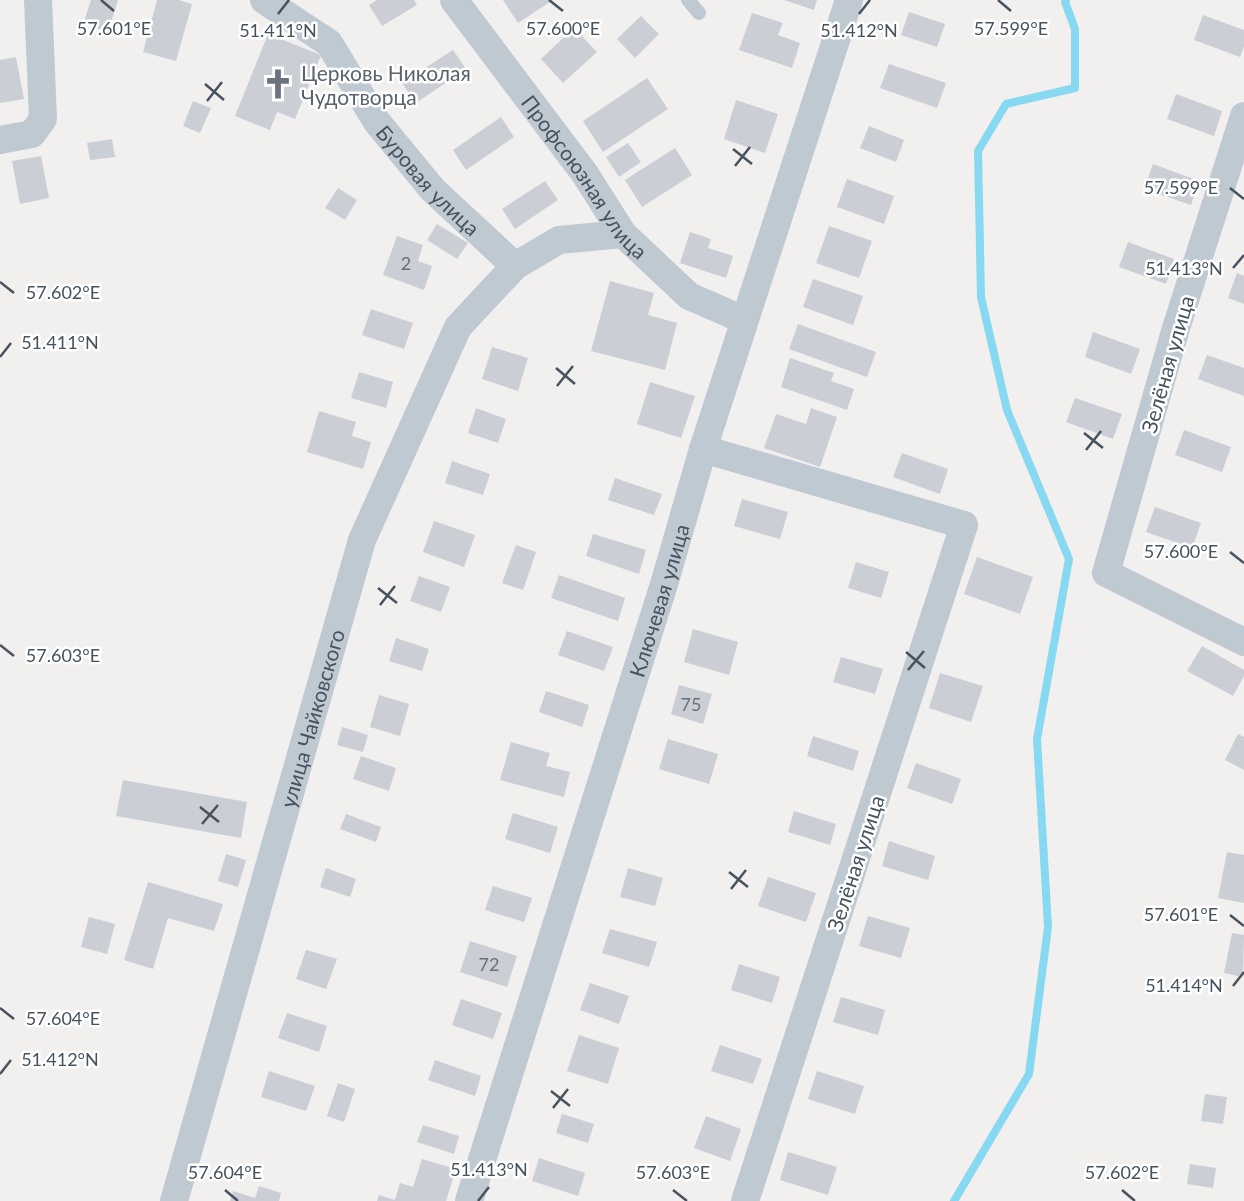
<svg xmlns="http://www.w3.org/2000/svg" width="1244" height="1201" viewBox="0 0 1244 1201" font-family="Lato,sans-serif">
<rect width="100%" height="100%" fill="#f2efef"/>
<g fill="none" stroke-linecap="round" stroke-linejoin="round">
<polyline stroke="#87d8f1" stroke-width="8" points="954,1201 1029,1074 1048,927 1037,739 1069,559 1007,410 981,297 978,151 1006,104 1075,88 1075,29 1065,2 1066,0"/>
</g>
<g fill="#cbced4">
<polygon points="91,0 118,0 108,32 83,24"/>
<polygon points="157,0 179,0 192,4 176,61 143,52"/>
<polygon points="377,0 414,0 417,5 382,26 369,5"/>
<polygon points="503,0 553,0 518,23"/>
<polygon points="784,0 817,0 814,10"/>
<polygon points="909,12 945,24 937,47 901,35"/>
<polygon points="752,13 783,23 778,35 800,43 792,68 739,50"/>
<polygon points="1203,15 1244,30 1244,46 1240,57 1194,40"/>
<polygon points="641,16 659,34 635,58 617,39"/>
<polygon points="574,28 597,52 563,83 541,59"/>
<polygon points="268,34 321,55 295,119 277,112 270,130 235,116"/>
<polygon points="453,50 466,69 416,103 402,83"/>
<polygon points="16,57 24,99 0,103 0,60"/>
<polygon points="889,64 946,83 937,108 880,88"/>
<polygon points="647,78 668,109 603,152 583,121"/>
<polygon points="1176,94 1222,111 1214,136 1167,119"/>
<polygon points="736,100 778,114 765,153 724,139"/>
<polygon points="193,101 211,108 200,133 183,126"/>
<polygon points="501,117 514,137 466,170 453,150"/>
<polygon points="869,126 904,140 896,162 860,148"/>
<polygon points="112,139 115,157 90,160 87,143"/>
<polygon points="628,143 641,162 619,177 606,157"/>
<polygon points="675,148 692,175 642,207 625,180"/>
<polygon points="41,156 49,198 20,204 12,161"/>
<polygon points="1153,164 1199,181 1191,205 1144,189"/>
<polygon points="847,179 894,196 884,224 837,207"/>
<polygon points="545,181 558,200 515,229 502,209"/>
<polygon points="338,188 357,200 345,220 325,208"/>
<polygon points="437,224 468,243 457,259 427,240"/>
<polygon points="829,226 872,241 859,278 816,263"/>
<polygon points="690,232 711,239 708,248 733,256 726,278 680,263"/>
<polygon points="397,236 423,245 418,261 432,266 424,290 383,275"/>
<polygon points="1128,242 1174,259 1166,284 1119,267"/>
<polygon points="1237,273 1244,276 1244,304 1228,298"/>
<polygon points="813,279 863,296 853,325 803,307"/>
<polygon points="610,281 654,293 648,315 677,323 665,370 591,351"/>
<polygon points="371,309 413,323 404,349 362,335"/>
<polygon points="798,324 876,352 867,377 789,349"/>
<polygon points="1093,332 1140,349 1131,374 1085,357"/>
<polygon points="492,347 528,358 518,391 482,379"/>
<polygon points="1207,355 1244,368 1244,396 1198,379"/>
<polygon points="790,358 834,373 831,381 854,389 847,410 781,387"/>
<polygon points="359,372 393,382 386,408 351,398"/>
<polygon points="650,382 695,396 681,438 637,424"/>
<polygon points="1075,398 1122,414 1113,439 1066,422"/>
<polygon points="476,408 506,419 498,443 468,433"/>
<polygon points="811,408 837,417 820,467 764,448 776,414 806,424"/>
<polygon points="319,411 356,422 352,436 371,442 363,469 307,452"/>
<polygon points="1184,430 1231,447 1222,472 1175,455"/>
<polygon points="902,453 948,469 940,494 893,477"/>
<polygon points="452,461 490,474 483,495 445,483"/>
<polygon points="615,478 662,494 654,515 608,500"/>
<polygon points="742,499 788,512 780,539 734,526"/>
<polygon points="1155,507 1201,523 1192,548 1146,532"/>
<polygon points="434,521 475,535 464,567 423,552"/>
<polygon points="593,534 646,550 639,574 586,556"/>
<polygon points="516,545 536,552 523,590 502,583"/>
<polygon points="977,557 1033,577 1020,614 964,594"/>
<polygon points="856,562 889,572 881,598 848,588"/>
<polygon points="559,575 625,598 618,621 551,598"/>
<polygon points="419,576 450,587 441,612 410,601"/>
<polygon points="693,629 738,642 729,675 684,662"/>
<polygon points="567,631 613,647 604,671 558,655"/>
<polygon points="396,638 429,649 422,671 389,661"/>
<polygon points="1202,646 1244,670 1244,676 1233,696 1187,671"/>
<polygon points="841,657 883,669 875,694 833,682"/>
<polygon points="940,673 983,686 971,722 929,708"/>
<polygon points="679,685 712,694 703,724 671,714"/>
<polygon points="546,691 589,705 582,727 539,712"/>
<polygon points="379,695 409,704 400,736 370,727"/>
<polygon points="342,727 368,735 363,752 337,745"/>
<polygon points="1238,734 1244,737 1244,770 1225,760"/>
<polygon points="813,736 859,751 853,771 807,756"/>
<polygon points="668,739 718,754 709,784 659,769"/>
<polygon points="511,742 550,753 546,766 570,772 564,797 500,780"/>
<polygon points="361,756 396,768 389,791 353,779"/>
<polygon points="916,763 961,779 952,804 907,788"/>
<polygon points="123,780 247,802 241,838 116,816"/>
<polygon points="794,811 836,824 830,845 788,832"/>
<polygon points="513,813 558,827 550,853 505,839"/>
<polygon points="346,814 381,827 376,842 340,829"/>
<polygon points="889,841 935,856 928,880 882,866"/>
<polygon points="1227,852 1244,855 1244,903 1218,898"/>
<polygon points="226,854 246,860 238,887 218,881"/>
<polygon points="326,868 356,879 350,897 320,887"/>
<polygon points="628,868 663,878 655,906 620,897"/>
<polygon points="768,877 816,893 806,922 758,906"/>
<polygon points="148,882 223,904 214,931 168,918 153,969 124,960"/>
<polygon points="493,886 532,898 524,922 485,910"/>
<polygon points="868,916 910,928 901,958 859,946"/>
<polygon points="89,917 115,924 107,954 81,947"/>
<polygon points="610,929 657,942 649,967 602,953"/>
<polygon points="1232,933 1244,935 1243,977 1224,973"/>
<polygon points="470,941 517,956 507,987 460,972"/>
<polygon points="306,950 337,959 326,989 296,979"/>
<polygon points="739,964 780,977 772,1003 731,990"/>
<polygon points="590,983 629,996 619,1024 580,1010"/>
<polygon points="841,997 885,1010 878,1035 833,1022"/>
<polygon points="461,999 502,1013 493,1039 452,1025"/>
<polygon points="287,1013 327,1026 319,1052 278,1038"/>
<polygon points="579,1035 619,1048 608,1084 567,1071"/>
<polygon points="720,1045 762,1059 753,1084 711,1071"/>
<polygon points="435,1060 481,1076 475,1096 428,1080"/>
<polygon points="269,1071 315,1086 306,1111 261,1097"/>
<polygon points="817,1071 864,1086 855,1114 808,1099"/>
<polygon points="338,1083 355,1089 344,1122 327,1116"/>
<polygon points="1205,1094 1227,1097 1223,1124 1201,1121"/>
<polygon points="562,1114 594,1124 588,1143 556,1133"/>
<polygon points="706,1116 741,1129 730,1161 694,1148"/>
<polygon points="423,1125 459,1136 454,1154 417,1142"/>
<polygon points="788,1152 837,1167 828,1195 780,1180"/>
<polygon points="539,1158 585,1173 578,1196 532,1181"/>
<polygon points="422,1159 456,1169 446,1201 377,1201 379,1195 395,1200 400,1183 413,1187"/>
<polygon points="1190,1164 1216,1168 1213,1188 1187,1184"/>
<polygon points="259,1186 281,1193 279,1201 230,1201 233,1191 255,1198"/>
</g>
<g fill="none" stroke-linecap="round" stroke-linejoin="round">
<polyline stroke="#bfc9d2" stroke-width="14" points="688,0 699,13"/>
<g stroke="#bfc9d2" stroke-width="28">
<path id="s1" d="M264 0 329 43 377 122 433 190 515 266"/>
<path id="s2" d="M454 0 585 174 623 234 689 296 744 320"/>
<polyline points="1244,116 1176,328 1106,573 1244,642"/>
<polyline points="0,140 32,134 43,119 38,0"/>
<polyline points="703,449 964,525 745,1201"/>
<path id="s3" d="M174 1201 362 540 458 327 515 266 559 240 623 234"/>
<path id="s4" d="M469 1201 665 581 703 449 849 0"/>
</g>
</g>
<path fill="none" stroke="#46525e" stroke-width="2.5" d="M101 0 114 11M549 0 563 11M998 0 1011 11M278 14 289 0M859 14 870 0M205 84 224 100M207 101 222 82M733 149 752 164M735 166 750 147M1230 188 1244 199M1233 268 1244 255M0 282 14 293M0 357 11 343M556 368 575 384M557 386 573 366M1084 433 1103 448M1086 450 1101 431M1230 552 1244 563M378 588 397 603M380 605 395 586M0 645 14 656M906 652 925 668M908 670 924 651M200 807 219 822M202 824 218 805M729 872 748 887M731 889 746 870M1230 915 1244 926M1233 986 1244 972M0 1008 14 1019M0 1074 11 1060M551 1091 570 1106M553 1108 568 1089M225 1190 238 1201M673 1190 687 1201M1122 1190 1135 1201M478 1201 489 1187"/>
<defs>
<g id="church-bare" transform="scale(2.415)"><path d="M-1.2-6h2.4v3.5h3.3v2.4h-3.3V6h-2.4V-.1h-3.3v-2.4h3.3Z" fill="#6b7280" stroke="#fff" stroke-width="2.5" paint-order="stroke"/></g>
</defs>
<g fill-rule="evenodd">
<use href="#church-bare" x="278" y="84"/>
</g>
<g text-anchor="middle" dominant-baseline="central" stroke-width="5" stroke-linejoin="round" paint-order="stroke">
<g font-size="18" fill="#67717c">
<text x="406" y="263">2</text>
<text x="691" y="704">75</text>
<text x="489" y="964">72</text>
</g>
<g font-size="21" fill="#5b616d" stroke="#fff" text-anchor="start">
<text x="301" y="72">Церковь Николая<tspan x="301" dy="24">Чудотворца</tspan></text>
</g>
<g font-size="21" fill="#46525e" stroke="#fff">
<text stroke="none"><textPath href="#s2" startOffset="220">Профсоюзная улица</textPath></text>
<text stroke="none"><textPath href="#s1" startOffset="248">Буровая улица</textPath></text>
<text transform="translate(1167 364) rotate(-74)">Зелёная улица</text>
<text stroke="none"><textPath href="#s4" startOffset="630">Ключевая улица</textPath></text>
<text stroke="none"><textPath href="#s3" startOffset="502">улица Чайковского</textPath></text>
<text transform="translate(855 863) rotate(-72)">Зелёная улица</text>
</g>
</g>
<g font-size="18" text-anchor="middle" fill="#46525e" stroke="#fff" stroke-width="5" stroke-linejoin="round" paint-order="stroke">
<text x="114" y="35">57.601°E</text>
<text x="563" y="35">57.600°E</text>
<text x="1011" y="35">57.599°E</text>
<text x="278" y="37">51.411°N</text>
<text x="859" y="37">51.412°N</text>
<text x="1181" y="194">57.599°E</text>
<text x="1184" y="275">51.413°N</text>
<text x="63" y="299">57.602°E</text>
<text x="60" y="349">51.411°N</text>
<text x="1181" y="558">57.600°E</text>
<text x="63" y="662">57.603°E</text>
<text x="1181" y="921">57.601°E</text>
<text x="1184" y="992">51.414°N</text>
<text x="63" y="1025">57.604°E</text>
<text x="60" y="1066">51.412°N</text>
<text x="489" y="1176">51.413°N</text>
<text x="225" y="1179">57.604°E</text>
<text x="673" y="1179">57.603°E</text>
<text x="1122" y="1179">57.602°E</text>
</g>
</svg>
